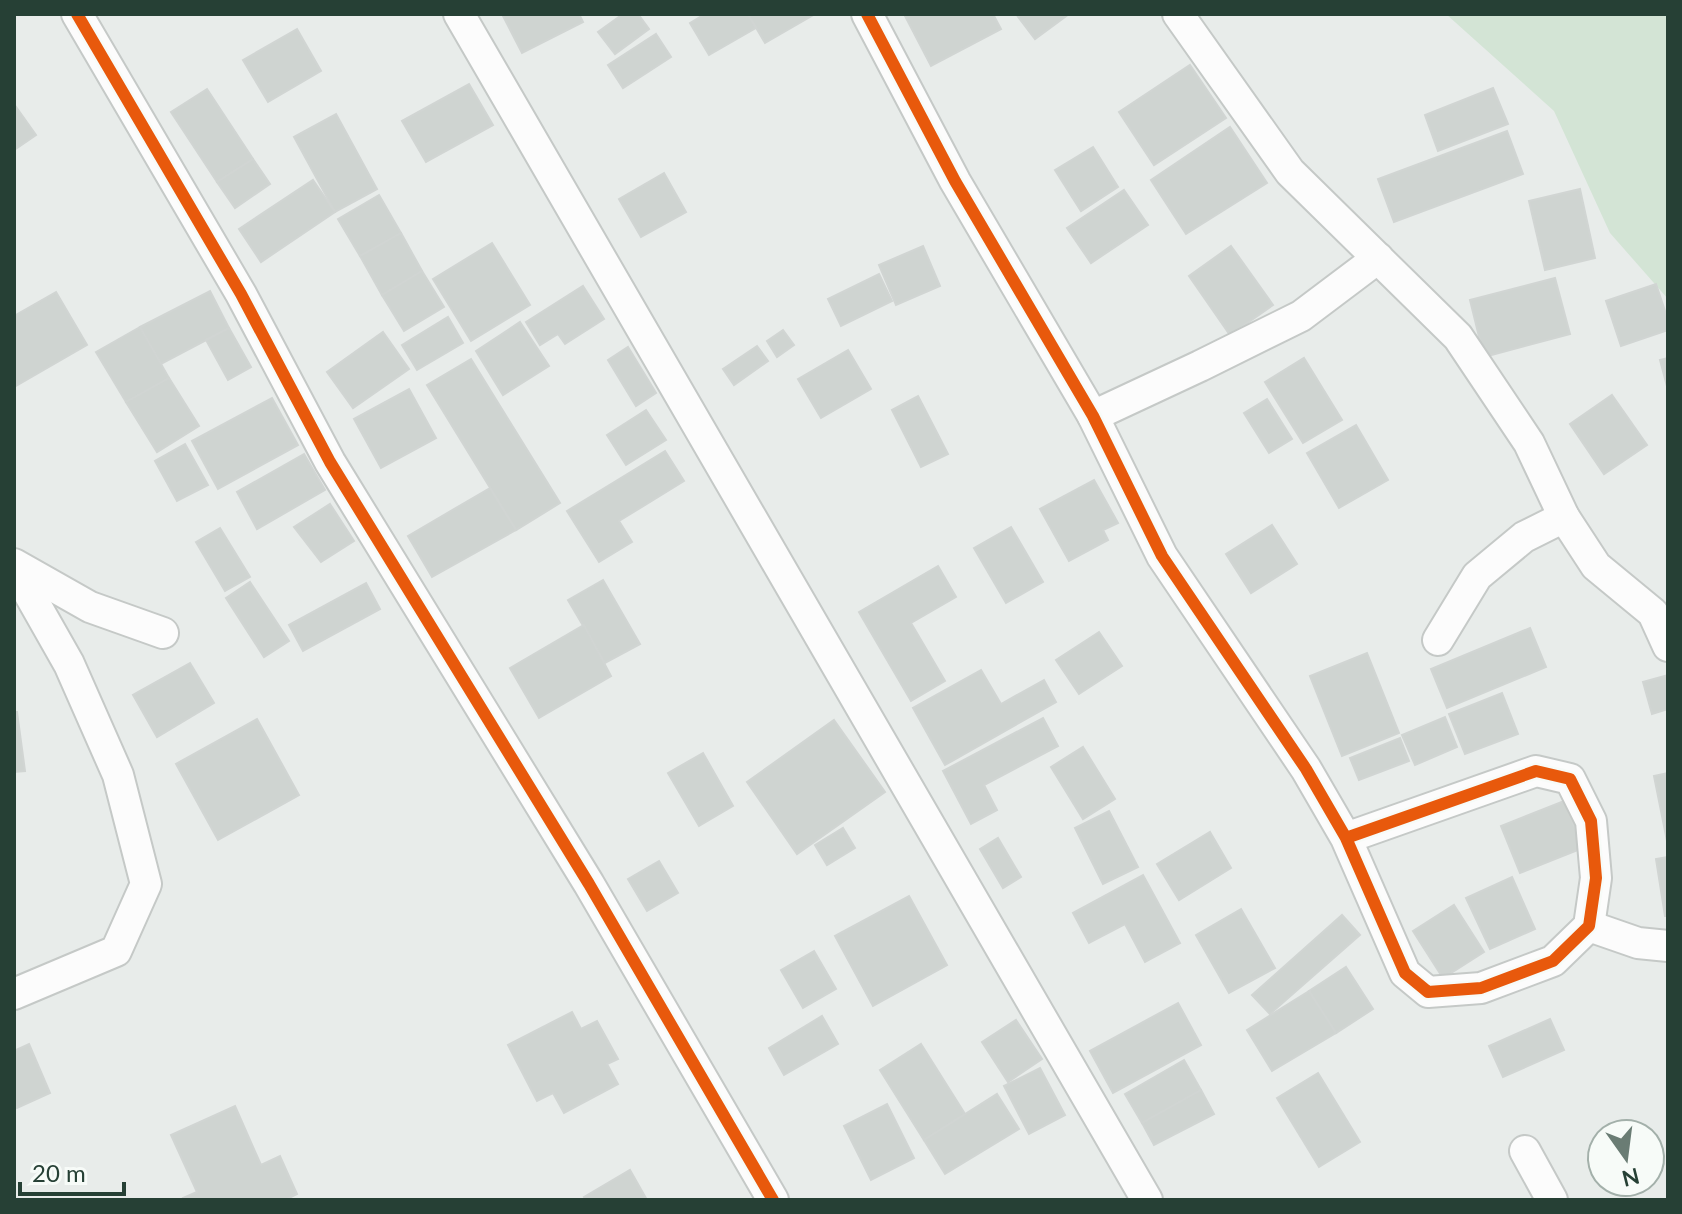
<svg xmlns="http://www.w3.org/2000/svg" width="1682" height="1214" viewBox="0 0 1682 1214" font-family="Lato,sans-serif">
<rect width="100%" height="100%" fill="#e8ecea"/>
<polygon fill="#d3e4d5" points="1446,14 1668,14 1668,299 1610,233 1554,111"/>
<g fill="#cfd4d1" stroke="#d1d5d3" stroke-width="2">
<polygon points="502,14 579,14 583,22 522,53"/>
<polygon points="623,14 638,14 649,29 615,54 598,32"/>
<polygon points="705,14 748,14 756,28 709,55 690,23"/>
<polygon points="748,14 815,14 765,43"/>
<polygon points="904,14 993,14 1001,29 931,66"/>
<polygon points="1016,14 1069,14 1035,39"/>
<polygon points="297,29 321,71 268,102 243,60"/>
<polygon points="656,34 671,57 623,88 608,65"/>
<polygon points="1190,65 1226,118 1154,165 1119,112"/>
<polygon points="469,84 493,125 426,162 402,121"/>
<polygon points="1493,88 1508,124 1438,151 1425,115"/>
<polygon points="207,89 253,159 217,182 171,112"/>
<polygon points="14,104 36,135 14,150"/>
<polygon points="336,114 377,189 335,212 294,137"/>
<polygon points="1230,127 1267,183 1186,234 1151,180"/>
<polygon points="1507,131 1523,174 1394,222 1378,179"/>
<polygon points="1093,147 1118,187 1081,211 1055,170"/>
<polygon points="253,159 270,184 235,208 217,182"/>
<polygon points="664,173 686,212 641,237 619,199"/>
<polygon points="313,180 335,212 261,262 239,229"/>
<polygon points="1580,189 1595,258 1545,270 1529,201"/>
<polygon points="1124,190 1148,225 1091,263 1067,228"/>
<polygon points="379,195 401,233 360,256 338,219"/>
<polygon points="401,233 422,271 382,295 360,256"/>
<polygon points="492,243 530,305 471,341 433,279"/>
<polygon points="923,246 940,286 896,305 879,265"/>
<polygon points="1231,246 1273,305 1230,335 1189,276"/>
<polygon points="422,271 444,307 404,331 382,295"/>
<polygon points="879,274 892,301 841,326 828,299"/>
<polygon points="1555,278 1570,334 1484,357 1470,300"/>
<polygon points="1656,284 1668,320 1668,330 1621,346 1606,301"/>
<polygon points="583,286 604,319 565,344 558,334 540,345 526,322"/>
<polygon points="210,291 229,328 161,364 140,327"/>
<polygon points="56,292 87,345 14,387 14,316"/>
<polygon points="448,317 463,343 417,370 402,345"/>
<polygon points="520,322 549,366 503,395 476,351"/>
<polygon points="140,327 169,378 126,402 96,352"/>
<polygon points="229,328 251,367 228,380 206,340"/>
<polygon points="783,330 794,345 777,357 767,341"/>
<polygon points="383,332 409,369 353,408 327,372"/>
<polygon points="757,346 768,361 734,385 723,369"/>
<polygon points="628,347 656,393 636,406 608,360"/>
<polygon points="848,350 871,389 821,418 798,379"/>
<polygon points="1304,358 1342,420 1303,443 1265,382"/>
<polygon points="1668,358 1668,390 1660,360"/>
<polygon points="471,359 560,503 516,530 427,385"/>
<polygon points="169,378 199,426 157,452 126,402"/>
<polygon points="409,389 436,438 381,468 354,419"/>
<polygon points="1612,395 1647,445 1604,474 1570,424"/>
<polygon points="918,396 948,454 921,467 892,410"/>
<polygon points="272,398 298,445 218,489 192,441"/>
<polygon points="1267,399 1292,439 1269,453 1244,413"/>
<polygon points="646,410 666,440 626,465 607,435"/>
<polygon points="1356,425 1388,480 1339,508 1307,453"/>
<polygon points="185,444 208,485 177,501 155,461"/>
<polygon points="665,451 684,481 619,521 632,542 599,562 567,511"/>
<polygon points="304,454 325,490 257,529 237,492"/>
<polygon points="1094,480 1118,523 1103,530 1108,540 1069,561 1040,509"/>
<polygon points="490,488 516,530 432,577 408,536"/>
<polygon points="330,504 354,541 321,562 294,527"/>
<polygon points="1272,525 1297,564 1251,593 1226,554"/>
<polygon points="1011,527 1043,582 1006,603 974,548"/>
<polygon points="220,528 250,577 225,591 196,542"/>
<polygon points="938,566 956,597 911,623 945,681 911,701 859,612"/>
<polygon points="603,580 640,644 605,663 568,600"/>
<polygon points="250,582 289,641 264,657 226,598"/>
<polygon points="366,583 380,609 303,651 289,625"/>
<polygon points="584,625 611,676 539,718 510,668"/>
<polygon points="1530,628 1546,667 1447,708 1431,669"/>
<polygon points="1099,632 1122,666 1079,694 1056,660"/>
<polygon points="1367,653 1399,733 1342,756 1310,676"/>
<polygon points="190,663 214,703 157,737 133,695"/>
<polygon points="981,670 1001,704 1044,680 1056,702 945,765 913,708"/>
<polygon points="1668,675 1668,709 1652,714 1643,682"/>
<polygon points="1502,693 1518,734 1465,754 1449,714"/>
<polygon points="14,712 17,712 25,771 14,772"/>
<polygon points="1445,717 1457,747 1415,765 1402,735"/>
<polygon points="1043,718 1058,746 984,785 997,810 971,824 943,771"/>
<polygon points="257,719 299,795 218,840 176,764"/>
<polygon points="834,720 885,792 797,854 747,782"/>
<polygon points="1400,738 1409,761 1359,780 1350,758"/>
<polygon points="1083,747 1115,799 1083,819 1051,767"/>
<polygon points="703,753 733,806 699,826 668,773"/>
<polygon points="1668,773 1668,841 1667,841 1654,776"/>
<polygon points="1564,801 1583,848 1520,873 1501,826"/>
<polygon points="1109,811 1138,867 1103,884 1075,828"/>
<polygon points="843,828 855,848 827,865 815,845"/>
<polygon points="1210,832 1231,868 1179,900 1157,864"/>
<polygon points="998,838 1021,877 1003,888 980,849"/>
<polygon points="1668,857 1668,916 1665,916 1656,859"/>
<polygon points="659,861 678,893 647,911 628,879"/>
<polygon points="1143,875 1180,943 1145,962 1125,924 1089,943 1073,913"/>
<polygon points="1512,877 1535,929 1490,949 1466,898"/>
<polygon points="909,896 947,965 873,1006 835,936"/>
<polygon points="1454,905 1484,952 1443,978 1413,931"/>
<polygon points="1241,909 1275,968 1229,993 1196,935"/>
<polygon points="1342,915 1360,935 1270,1014 1252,995"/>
<polygon points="814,951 836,989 803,1008 781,970"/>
<polygon points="1346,967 1373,1009 1336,1033 1309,991"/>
<polygon points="1309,991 1336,1033 1272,1071 1247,1030"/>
<polygon points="1178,1003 1201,1045 1113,1093 1090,1051"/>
<polygon points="572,1012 581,1029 597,1021 618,1059 607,1064 618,1084 564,1113 553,1093 537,1101 508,1045"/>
<polygon points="822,1016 838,1044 784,1075 769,1048"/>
<polygon points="1550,1019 1564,1050 1503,1077 1489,1046"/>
<polygon points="1016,1020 1042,1059 1008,1082 982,1042"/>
<polygon points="29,1044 50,1093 17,1108 14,1101 14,1051"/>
<polygon points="921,1044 965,1114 924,1140 880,1070"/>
<polygon points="1184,1060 1201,1090 1142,1123 1125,1094"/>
<polygon points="1040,1068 1065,1115 1029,1134 1004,1086"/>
<polygon points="1318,1073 1360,1142 1319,1167 1277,1098"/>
<polygon points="1201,1090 1214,1114 1154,1145 1142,1123"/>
<polygon points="997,1094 1019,1129 945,1174 924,1140"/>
<polygon points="887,1104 914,1158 871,1180 844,1126"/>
<polygon points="235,1106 261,1165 280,1156 297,1194 285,1200 184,1200 183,1198 197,1192 171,1135"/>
<polygon points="630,1170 647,1200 586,1200 584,1197"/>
</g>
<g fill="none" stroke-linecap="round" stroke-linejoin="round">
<g stroke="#c5c9c7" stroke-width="34">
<g id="street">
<polyline points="77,14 241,294 330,462 589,884 773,1200"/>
<polyline points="459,14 1147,1200"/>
<polyline points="867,14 955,181 1093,416 1162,556 1306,769 1346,838 1405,973 1428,992 1481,988 1553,961 1589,926 1596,878 1591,821 1570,779 1536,771 1346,838"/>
<polyline points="1178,14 1290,172 1458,337 1529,443 1564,517 1596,566 1653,613 1668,646"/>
<polyline points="1093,416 1200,366 1301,316 1378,258"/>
<polyline points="14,564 90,607 163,633"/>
<polyline points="14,567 69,664 118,775 146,884 116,951 14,994"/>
<polyline points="1438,640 1477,576 1524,537 1564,517"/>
<polyline points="1589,926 1638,943 1668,946"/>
<polyline points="1525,1151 1552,1200"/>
</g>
</g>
<use href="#street" stroke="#fcfcfc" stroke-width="30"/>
<g stroke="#f7fbf8" stroke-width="17">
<g id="cycleway">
<polyline points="77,14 241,294 330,462 589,884 773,1200"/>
<polyline points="867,14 955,181 1093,416 1162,556 1306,769 1346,838 1405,973 1428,992 1481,988 1553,961 1589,926 1596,878 1591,821 1570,779 1536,771 1346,838"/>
</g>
</g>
<use href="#cycleway" stroke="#e8590c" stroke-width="12"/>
</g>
<rect width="1682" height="1214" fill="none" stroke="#264035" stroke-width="32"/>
<g transform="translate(1626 1158) rotate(166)"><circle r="38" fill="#f7fbf8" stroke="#a3b0aa" stroke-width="2"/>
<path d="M0-6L14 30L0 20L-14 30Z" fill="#6a7c74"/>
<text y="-12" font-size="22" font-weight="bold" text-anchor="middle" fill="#264035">N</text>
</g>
<path d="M20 1182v12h104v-12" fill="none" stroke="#264035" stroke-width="4"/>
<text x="32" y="1182" font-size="24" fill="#264035" stroke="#f7fbf8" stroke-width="6" paint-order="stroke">20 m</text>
</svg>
